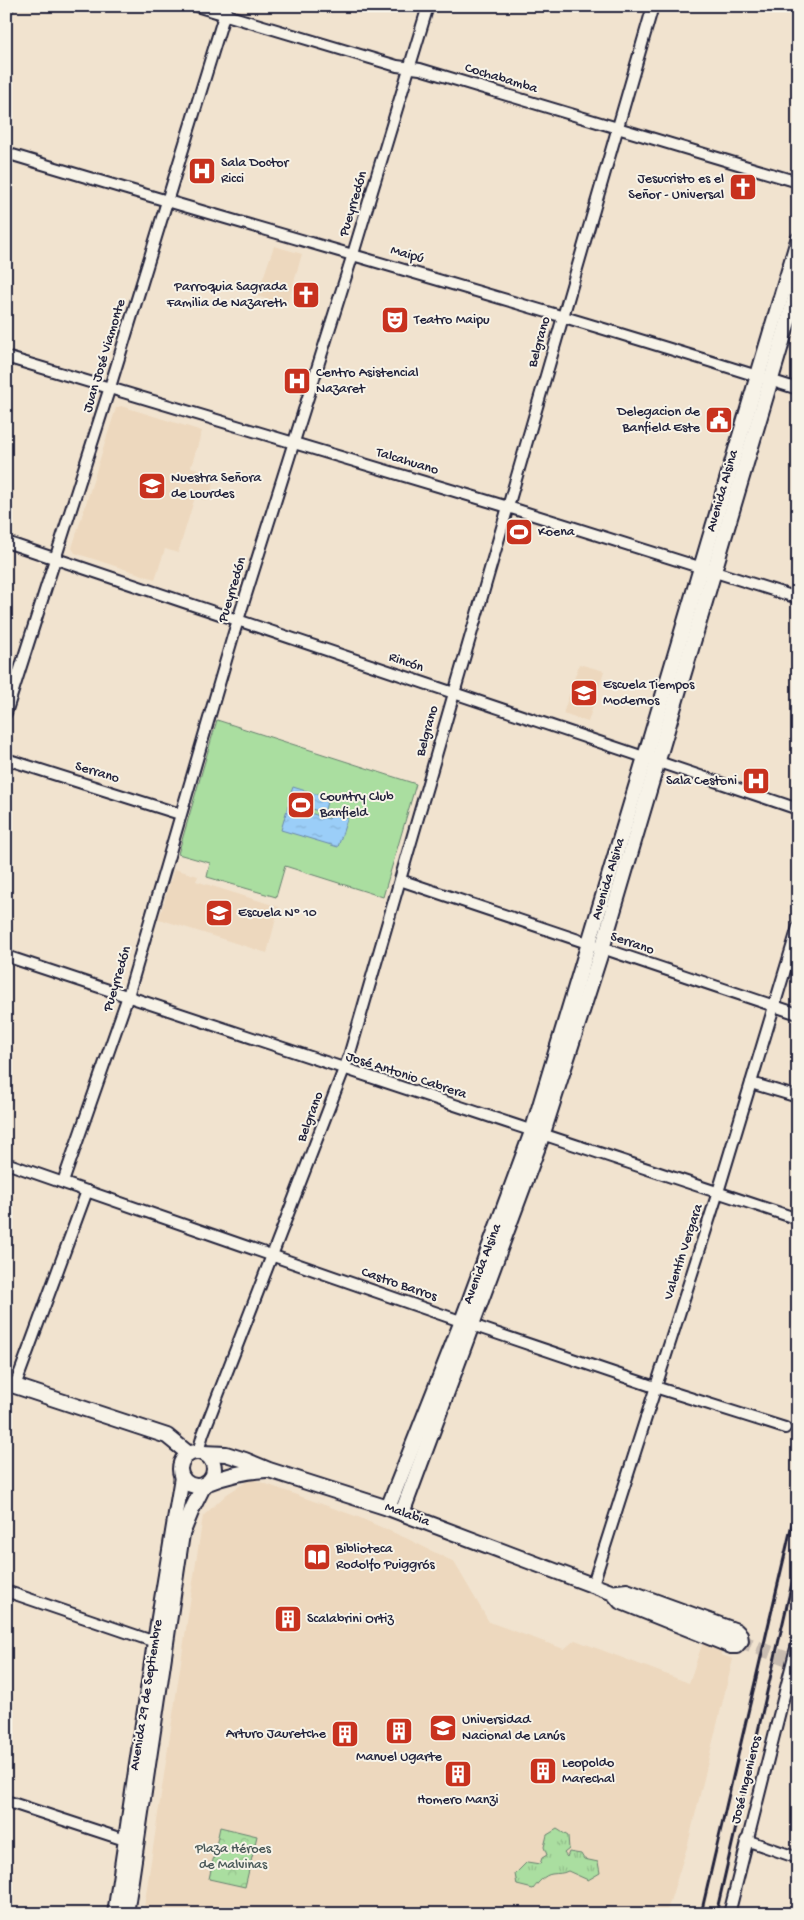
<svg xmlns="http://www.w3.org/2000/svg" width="804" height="1920" viewBox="0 0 804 1920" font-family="'Gochi Hand',sans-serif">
<defs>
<pattern id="grass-tufts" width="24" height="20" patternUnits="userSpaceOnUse" patternTransform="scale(1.25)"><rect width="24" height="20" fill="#aadea0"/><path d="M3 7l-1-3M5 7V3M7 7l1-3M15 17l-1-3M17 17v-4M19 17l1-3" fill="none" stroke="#92be8b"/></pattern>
<pattern id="forest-crowns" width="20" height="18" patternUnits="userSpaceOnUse" patternTransform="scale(1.25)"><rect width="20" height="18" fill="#aadea0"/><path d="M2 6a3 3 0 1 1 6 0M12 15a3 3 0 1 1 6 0" fill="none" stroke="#92be8b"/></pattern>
<pattern id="water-ripples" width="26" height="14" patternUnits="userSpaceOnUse" patternTransform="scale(1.25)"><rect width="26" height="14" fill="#9bcef8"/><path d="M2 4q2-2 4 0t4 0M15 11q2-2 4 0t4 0" fill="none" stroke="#85b1d6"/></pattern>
</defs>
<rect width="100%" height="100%" fill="#f1e3cf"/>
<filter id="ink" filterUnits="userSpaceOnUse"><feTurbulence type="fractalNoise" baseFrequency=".02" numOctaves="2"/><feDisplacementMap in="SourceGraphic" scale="10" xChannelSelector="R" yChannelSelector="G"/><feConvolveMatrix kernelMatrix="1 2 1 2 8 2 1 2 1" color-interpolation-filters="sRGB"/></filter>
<g filter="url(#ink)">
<g fill="#edd8be">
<polygon points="274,246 302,254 287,306 257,296"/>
<polygon points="121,406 202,431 191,467 216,475 208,501 195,497 178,553 165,549 155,579 75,553 72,548 116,408"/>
<polygon points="579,664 604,671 588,722 563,714"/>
<polygon points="174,869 198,876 196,881 279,907 267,953 159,919"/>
<polygon points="249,1480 255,1480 358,1517 408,1539 454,1562 489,1622 564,1649 575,1640 689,1683 704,1639 721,1646 721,1655 733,1659 688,1844 666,1914 143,1914 203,1516 227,1494"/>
</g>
<path fill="url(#grass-tufts)" stroke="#66806e" d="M557 1829 568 1836 569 1849 564 1853 567 1857 569 1852 581 1854 584 1859 598 1862 600 1873 588 1880 568 1871C562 1874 559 1873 552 1874 544 1875 538 1883 533 1889L517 1885 515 1874 527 1862 540 1864 542 1858 547 1855 544 1847 547 1835Z"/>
<polygon fill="url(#forest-crowns)" stroke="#66806e" points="220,1827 257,1836 245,1887 209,1879"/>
<polygon fill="#aadea0" stroke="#66806e" points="217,720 416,784 383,897 285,866 276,897 207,877 210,863 178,854"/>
<g fill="url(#water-ripples)" stroke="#6b89ac">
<polygon points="293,787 328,798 324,813 288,801"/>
<polygon points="288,806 329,819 333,810 348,816 338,847 281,830"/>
</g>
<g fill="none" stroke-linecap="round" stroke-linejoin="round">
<polyline stroke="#c8bcb1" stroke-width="14" stroke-dasharray="14 7" stroke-linecap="butt" points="738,1640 798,1663"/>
<g stroke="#22223b" stroke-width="14">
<g id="street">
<polyline points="196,6 397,66 420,69 798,182"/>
<polyline points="6,12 8,6"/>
<path d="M6 153C270 233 535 305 798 389"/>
<polyline points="6,357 508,507 798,598"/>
<polyline points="6,542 798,809"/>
<polyline points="6,713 110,387 227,6"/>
<polyline points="6,759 180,814"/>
<polyline points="400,880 798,1014"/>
<polyline points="6,956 798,1219"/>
<polyline points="751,1083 798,1097"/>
<polyline points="6,1163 472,1325 655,1387 785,1428"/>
<polyline points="63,1182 128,996 233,636 353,254 428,6"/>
<polyline points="15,1386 87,1191"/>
<polyline points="198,1452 203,1434 349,1056 653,6"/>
<polyline points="593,1584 718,1192 798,927"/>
<polygon points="627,1589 737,1629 742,1634 743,1641 737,1648 731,1648 619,1603 609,1591"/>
<polyline points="6,1591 161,1644"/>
<polyline points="6,1801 131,1842"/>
<polyline points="746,1840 798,1858"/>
<polyline points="729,1914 798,1640"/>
</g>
</g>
<g stroke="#22223b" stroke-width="18">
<g id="secondary">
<polyline points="6,1383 167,1436 189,1454"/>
<circle cx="197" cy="1469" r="17"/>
<polyline points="202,1453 226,1454 245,1460 269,1470 388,1508 738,1640"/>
<path d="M208 1483C228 1475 245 1471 266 1470"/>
<polyline points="388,1508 462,1321 532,1132 645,757 798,240"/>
<polyline points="402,1513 542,1136 602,949 798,288"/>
<polyline points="115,1914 155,1642 182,1477"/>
<polyline points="126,1914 182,1534 193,1507 204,1485"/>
</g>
</g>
<use href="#street" stroke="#f7f3e8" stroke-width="10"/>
<use href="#secondary" stroke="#f7f3e8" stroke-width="14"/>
<g stroke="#22223b" stroke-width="3">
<polyline points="701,1914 798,1498"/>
<polyline points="716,1914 798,1557"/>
</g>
</g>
</g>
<defs>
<g id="hospital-square" transform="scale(1.4375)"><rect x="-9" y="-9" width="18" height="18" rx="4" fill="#c8321e" stroke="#f7f3e8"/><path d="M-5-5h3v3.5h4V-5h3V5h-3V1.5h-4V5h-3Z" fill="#fff"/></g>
<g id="church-square" transform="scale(1.4375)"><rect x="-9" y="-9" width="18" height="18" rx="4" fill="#c8321e" stroke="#f7f3e8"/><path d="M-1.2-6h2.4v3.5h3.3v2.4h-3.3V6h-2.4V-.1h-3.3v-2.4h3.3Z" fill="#fff"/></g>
<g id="theatre-square" transform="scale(1.4375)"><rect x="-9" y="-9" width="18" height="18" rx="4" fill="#c8321e" stroke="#f7f3e8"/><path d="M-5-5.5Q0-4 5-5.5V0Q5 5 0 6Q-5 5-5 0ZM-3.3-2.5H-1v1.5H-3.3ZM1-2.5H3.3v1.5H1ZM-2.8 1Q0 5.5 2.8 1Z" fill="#fff"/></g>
<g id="civic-square" transform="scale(1.4375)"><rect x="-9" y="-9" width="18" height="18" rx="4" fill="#c8321e" stroke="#f7f3e8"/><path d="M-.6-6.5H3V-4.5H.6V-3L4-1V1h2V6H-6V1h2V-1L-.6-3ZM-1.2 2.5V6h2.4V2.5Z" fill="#fff"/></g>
<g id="school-square" transform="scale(1.4375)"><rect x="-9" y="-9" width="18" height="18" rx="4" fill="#c8321e" stroke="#f7f3e8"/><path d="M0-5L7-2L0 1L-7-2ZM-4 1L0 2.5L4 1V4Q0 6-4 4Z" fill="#fff"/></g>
<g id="stadium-square" transform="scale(1.4375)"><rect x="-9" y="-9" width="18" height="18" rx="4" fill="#c8321e" stroke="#f7f3e8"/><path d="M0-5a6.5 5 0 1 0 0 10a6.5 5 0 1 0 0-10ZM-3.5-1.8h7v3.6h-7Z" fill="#fff"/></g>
<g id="library-square" transform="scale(1.4375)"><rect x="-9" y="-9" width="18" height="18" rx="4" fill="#c8321e" stroke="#f7f3e8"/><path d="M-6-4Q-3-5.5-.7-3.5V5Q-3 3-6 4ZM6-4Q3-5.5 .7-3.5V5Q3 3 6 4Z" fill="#fff"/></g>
<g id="building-square" transform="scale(1.4375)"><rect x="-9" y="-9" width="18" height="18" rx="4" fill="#c8321e" stroke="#f7f3e8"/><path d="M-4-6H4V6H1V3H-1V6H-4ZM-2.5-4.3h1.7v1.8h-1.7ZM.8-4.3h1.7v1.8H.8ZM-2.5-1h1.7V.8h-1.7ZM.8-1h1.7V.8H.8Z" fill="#fff"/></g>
<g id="university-square" transform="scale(1.4375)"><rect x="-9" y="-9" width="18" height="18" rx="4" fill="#c8321e" stroke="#f7f3e8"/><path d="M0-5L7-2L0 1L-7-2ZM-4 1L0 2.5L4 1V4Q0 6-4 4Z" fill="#fff"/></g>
</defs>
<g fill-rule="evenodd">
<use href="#hospital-square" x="202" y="171"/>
<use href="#church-square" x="743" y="187"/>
<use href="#church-square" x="306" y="295"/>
<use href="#theatre-square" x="395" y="320"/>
<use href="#hospital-square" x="297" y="381"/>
<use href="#civic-square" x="719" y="420"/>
<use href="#school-square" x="152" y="486"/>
<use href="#stadium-square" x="519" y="532"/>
<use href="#school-square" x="584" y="693"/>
<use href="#hospital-square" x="756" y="781"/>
<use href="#stadium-square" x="301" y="805"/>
<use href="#school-square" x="219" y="913"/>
<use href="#library-square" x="317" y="1557"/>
<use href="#building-square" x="288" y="1619"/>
<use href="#university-square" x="443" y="1728"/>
<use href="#building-square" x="399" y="1731"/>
<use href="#building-square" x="345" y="1734"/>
<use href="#building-square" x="543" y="1771"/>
<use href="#building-square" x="458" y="1774"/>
</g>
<g text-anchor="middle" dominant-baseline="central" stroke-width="4" stroke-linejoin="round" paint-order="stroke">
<g font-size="14" fill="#22223b" stroke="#f7f3e8">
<text transform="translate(501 79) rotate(17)">Cochabamba</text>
<text transform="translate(354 204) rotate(-73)">Pueyrredón</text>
<text transform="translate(407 255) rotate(16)">Maipú</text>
<text transform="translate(540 342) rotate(-74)">Belgrano</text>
<text transform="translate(105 356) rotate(-73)">Juan José Viamonte</text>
<text transform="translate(407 462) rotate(17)">Talcahuano</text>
<text transform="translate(723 491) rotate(-74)">Avenida Alsina</text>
<text transform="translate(233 590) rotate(-73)">Pueyrredón</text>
<text transform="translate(406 663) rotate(19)">Rincón</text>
<text transform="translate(428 731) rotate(-74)">Belgrano</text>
<text transform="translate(97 773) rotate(17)">Serrano</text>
<text transform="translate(609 879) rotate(-73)">Avenida Alsina</text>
<text transform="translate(632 944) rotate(19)">Serrano</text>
<text transform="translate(118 979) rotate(-73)">Pueyrredón</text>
<text transform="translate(406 1076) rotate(18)">José Antonio Cabrera</text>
<text transform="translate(311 1117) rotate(-69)">Belgrano</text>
<text transform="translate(684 1252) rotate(-72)">Valentín Vergara</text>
<text transform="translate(483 1264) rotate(-69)">Avenida Alsina</text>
<text transform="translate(399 1285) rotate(19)">Castro Barros</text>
<text transform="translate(407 1515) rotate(20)">Malabia</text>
<text transform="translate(147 1695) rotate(-81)">Avenida 29 de Septiembre</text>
<text transform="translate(747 1780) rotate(-76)">José Ingenieros</text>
</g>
<g font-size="14" fill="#22223b" stroke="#f7f3e8" text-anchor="start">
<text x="221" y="163">Sala Doctor<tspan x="221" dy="16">Ricci</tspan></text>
<text x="724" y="179" text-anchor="end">Jesucristo es el<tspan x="724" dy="16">Señor - Universal</tspan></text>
<text x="287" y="287" text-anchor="end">Parroquia Sagrada<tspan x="287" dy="16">Familia de Nazareth</tspan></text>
<text x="414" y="320">Teatro Maipu</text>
<text x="316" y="373">Centro Asistencial<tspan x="316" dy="16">Nazaret</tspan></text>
<text x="700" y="412" text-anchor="end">Delegacion de<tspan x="700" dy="16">Banfield Este</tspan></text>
<text x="171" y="478">Nuestra Señora<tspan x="171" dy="16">de Lourdes</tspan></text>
<text x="538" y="532">Koena</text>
<text x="603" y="685">Escuela Tiempos<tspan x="603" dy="16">Modernos</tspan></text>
<text x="737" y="781" text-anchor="end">Sala Cestoni</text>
<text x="320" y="797">Country Club<tspan x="320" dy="16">Banfield</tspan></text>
<text x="238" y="913">Escuela Nº 10</text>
<text x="336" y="1549">Biblioteca<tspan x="336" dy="16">Rodolfo Puiggrós</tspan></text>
<text x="307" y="1619">Scalabrini Ortiz</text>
<text x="462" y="1720">Universidad<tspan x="462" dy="16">Nacional de Lanús</tspan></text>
<text x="326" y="1734" text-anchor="end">Arturo Jauretche</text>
<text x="399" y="1757" text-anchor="middle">Manuel Ugarte</text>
<text x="562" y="1763">Leopoldo<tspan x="562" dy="16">Marechal</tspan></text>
<text x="458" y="1800" text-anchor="middle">Homero Manzi</text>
</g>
<g font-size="14" fill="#4b5a59" stroke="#f7f3e8">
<text x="233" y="1849">Plaza Héroes<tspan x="233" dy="16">de Malvinas</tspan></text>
</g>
</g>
<rect width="804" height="1920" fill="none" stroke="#f7f3e8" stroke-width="25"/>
<rect x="12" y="12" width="779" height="1895" fill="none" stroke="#22223b" stroke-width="2" filter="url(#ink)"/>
</svg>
